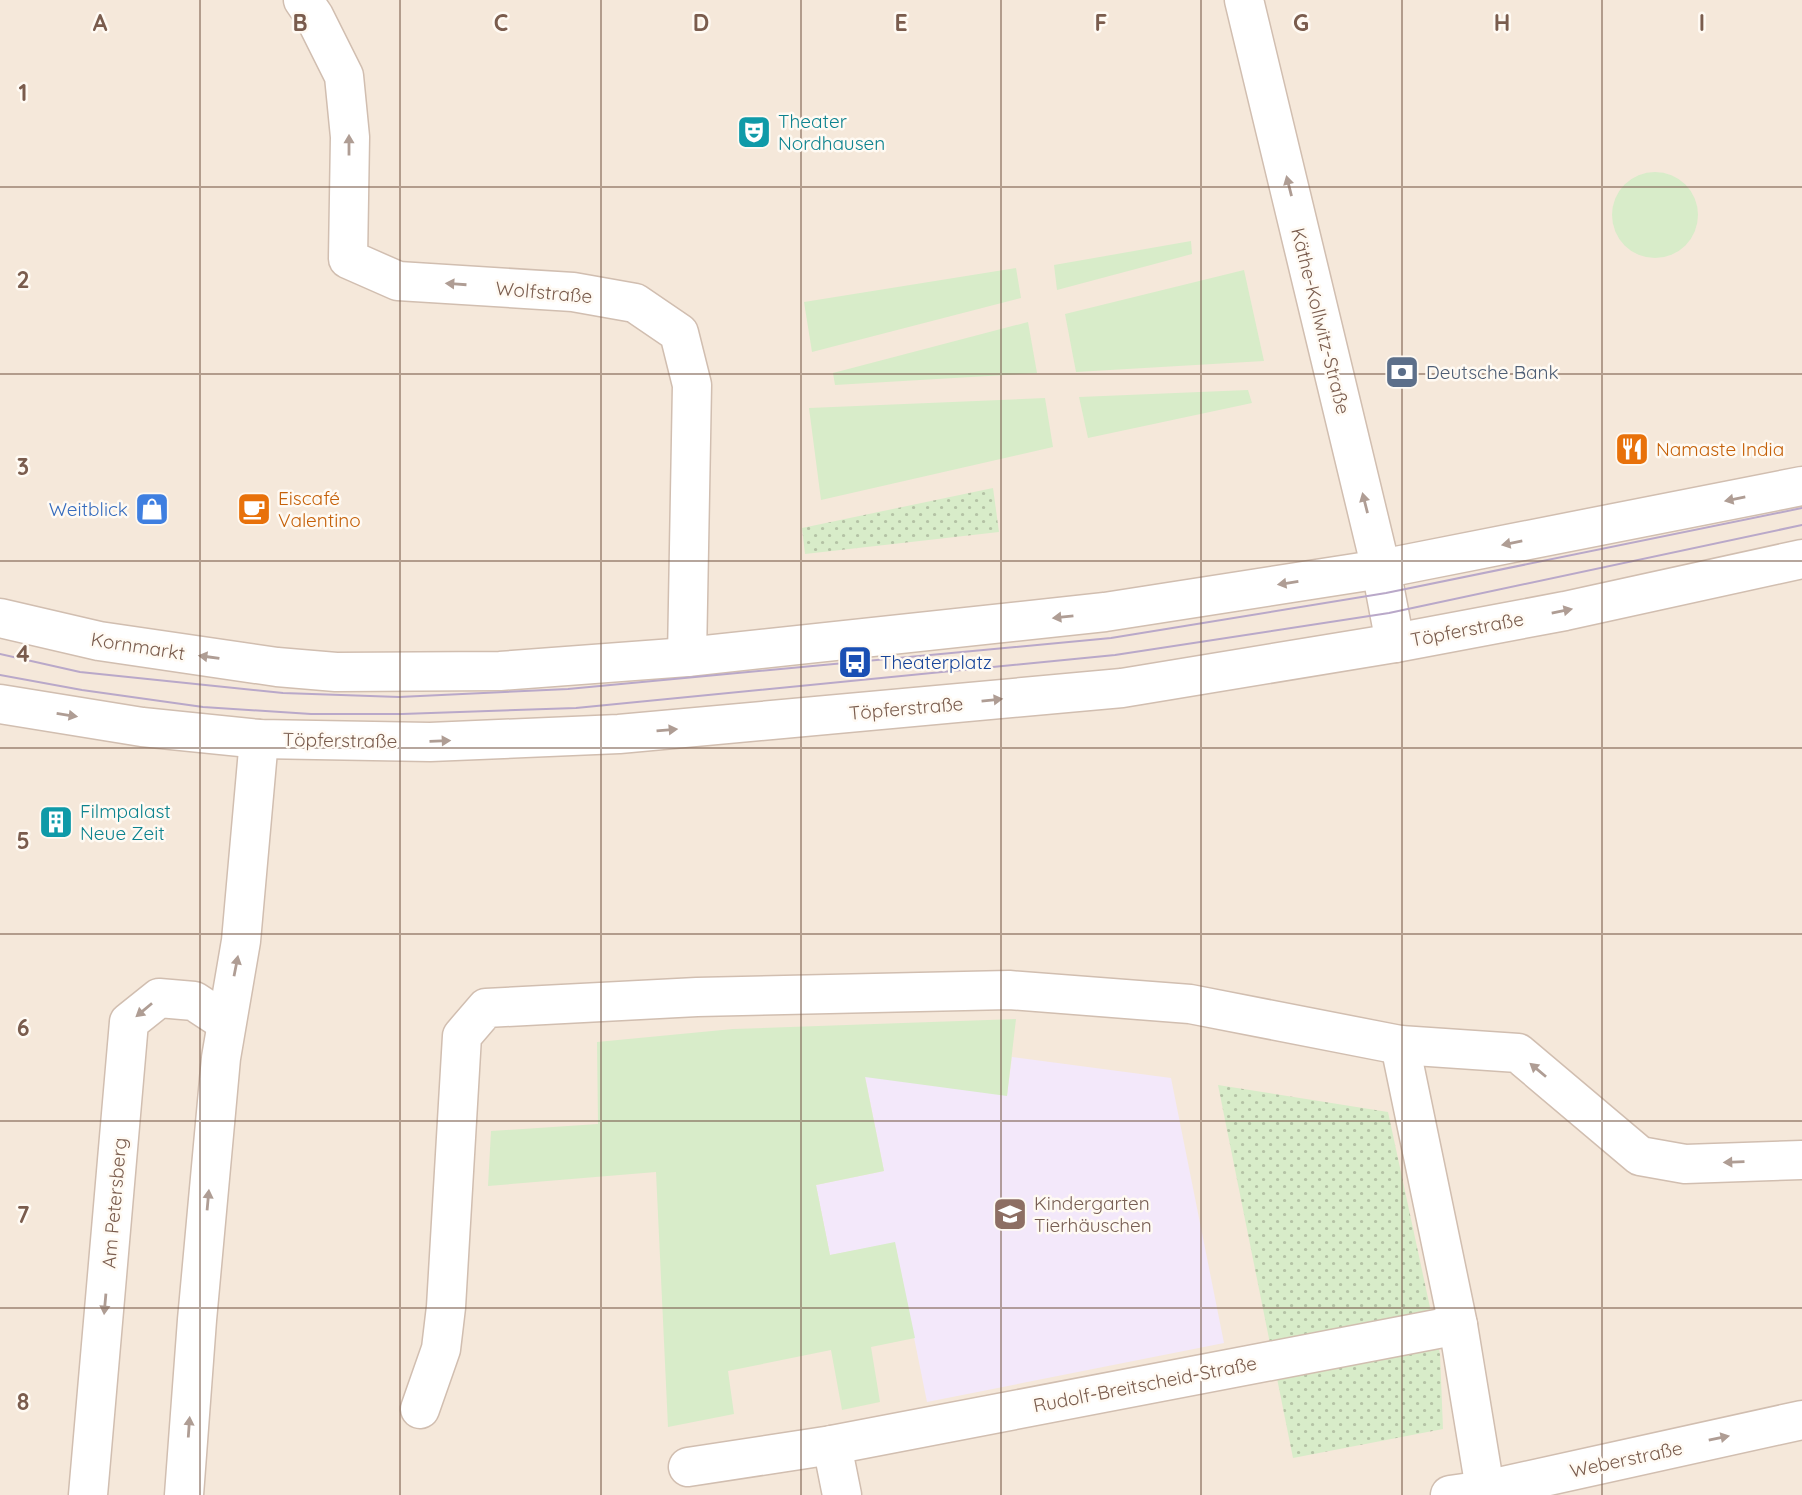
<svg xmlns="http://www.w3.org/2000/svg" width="1802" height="1495" viewBox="0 0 1802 1495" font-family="Quicksand,sans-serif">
<defs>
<pattern id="park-dots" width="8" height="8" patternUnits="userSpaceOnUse" patternTransform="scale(1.75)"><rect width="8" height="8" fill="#d8ecc9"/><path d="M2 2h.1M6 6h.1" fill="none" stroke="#b4c2a5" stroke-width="1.8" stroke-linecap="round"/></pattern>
</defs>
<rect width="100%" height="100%" fill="#fdf6ec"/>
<rect fill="#f5e8da" x="0" y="0" width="1802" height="1495"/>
<polygon fill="#f3e8fa" points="1012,1057 1171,1078 1224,1343 927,1402 895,1243 830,1255 816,1185 884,1171 865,1076 1007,1095"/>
<g fill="#d8ecc9">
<circle cx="1655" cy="215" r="43"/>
<polygon points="1191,241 1192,254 1057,290 1054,265"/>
<polygon points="1016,268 1021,298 812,352 804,302"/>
<polygon points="1244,270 1264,361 1076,372 1065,314"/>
<polygon points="1028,322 1037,373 835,385 833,373"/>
<polygon points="1248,390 1252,403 1088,438 1079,397"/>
<polygon points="1045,398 1053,447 821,500 809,408"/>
<polygon points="1016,1019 1007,1096 865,1077 884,1171 816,1185 830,1255 895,1242 915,1338 871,1347 880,1402 842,1410 831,1350 728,1371 734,1414 668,1427 656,1172 488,1186 491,1131 598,1124 597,1042 733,1029"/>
</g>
<g fill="url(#park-dots)">
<polygon points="993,488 999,532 805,554 802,528"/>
<polygon points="1218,1085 1388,1112 1440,1354 1443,1429 1293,1458"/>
</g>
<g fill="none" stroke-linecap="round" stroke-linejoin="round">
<g stroke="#d1beb0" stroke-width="41">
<g id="minor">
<polyline points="303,0 314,16 344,76 350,137 348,259 398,281 573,292 635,303 679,333 692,385 687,657"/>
<polyline points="1244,0 1381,569 1395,643"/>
<polyline points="0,618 99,641 277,667 336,672 500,671 687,657 1105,612 1381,569 1802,486"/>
<polyline points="0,704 142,727 259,739 430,742 619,734 1122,688 1395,643 1565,611 1802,559"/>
<polyline points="1400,1045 1458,1325 1486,1495"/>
<polyline points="420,1409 441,1349 446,1307 462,1036 486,1008 697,997 1009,990 1190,1004 1400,1045 1518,1053 1640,1156 1685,1164 1802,1160"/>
<polyline points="688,1467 832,1445"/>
<polyline points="88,1495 129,1022 159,998 194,1001 226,1022"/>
<polyline points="184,1495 197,1320 221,1058 241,941 259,739"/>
<polyline points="842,1495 832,1445 1458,1325"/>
<polyline points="1450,1495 1485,1490 1802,1420"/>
</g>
</g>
<use href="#minor" stroke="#fff" stroke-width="38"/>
<g stroke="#b9a8c9" stroke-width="2">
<polyline points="0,654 80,672 283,693 399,697 568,689 1111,638 1386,593 1802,508"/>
<polyline points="0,675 82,690 203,707 311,714 402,714 576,708 1115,655 1389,613 1802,525"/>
</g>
</g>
<defs><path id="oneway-solid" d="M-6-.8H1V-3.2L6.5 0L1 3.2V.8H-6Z" transform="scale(1.75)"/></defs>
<g fill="#af9d94">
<use href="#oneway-solid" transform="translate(349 145) rotate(-90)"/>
<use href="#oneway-solid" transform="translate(1289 186) rotate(-104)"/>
<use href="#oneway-solid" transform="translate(456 284) rotate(-176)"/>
<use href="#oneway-solid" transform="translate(1735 499) rotate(169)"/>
<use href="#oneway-solid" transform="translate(1365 503) rotate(-104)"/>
<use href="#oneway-solid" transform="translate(1512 543) rotate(169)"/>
<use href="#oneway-solid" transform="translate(1288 583) rotate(171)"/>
<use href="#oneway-solid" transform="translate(1562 611) rotate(-11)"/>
<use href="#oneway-solid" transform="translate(1063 617) rotate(174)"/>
<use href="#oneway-solid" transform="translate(209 657) rotate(-172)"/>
<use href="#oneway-solid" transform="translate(992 700) rotate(-6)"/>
<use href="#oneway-solid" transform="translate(67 715) rotate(9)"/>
<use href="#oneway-solid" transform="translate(667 730) rotate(-5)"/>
<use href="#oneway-solid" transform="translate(440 741) rotate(-2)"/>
<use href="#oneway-solid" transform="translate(236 966) rotate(-79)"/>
<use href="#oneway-solid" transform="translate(144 1010) rotate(140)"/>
<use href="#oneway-solid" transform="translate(1538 1070) rotate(-140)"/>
<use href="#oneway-solid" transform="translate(1734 1162) rotate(178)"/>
<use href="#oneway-solid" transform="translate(208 1200) rotate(-85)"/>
<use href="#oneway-solid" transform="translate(105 1304) rotate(95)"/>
<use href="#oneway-solid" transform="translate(189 1427) rotate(-86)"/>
<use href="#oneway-solid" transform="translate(1719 1438) rotate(-12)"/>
</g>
<path fill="none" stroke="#7a5c4d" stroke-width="2" stroke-opacity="0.55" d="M200 0V1495M400 0V1495M601 0V1495M801 0V1495M1001 0V1495M1201 0V1495M1402 0V1495M1602 0V1495M0 187H1802M0 374H1802M0 561H1802M0 748H1802M0 934H1802M0 1121H1802M0 1308H1802"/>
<defs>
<g id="theatre-square" transform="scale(1.75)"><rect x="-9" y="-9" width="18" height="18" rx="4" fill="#0f9aa8" stroke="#fffaf3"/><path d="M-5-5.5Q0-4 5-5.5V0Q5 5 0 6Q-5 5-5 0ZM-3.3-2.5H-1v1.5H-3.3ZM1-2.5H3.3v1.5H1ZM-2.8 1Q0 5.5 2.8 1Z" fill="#fff"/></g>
<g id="bank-square" transform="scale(1.75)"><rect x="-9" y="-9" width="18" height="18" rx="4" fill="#5c6f8a" stroke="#fffaf3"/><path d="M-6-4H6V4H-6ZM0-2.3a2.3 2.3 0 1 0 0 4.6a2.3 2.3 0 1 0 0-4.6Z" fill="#fff"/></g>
<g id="restaurant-square" transform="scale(1.75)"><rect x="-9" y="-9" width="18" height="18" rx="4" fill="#e8710a" stroke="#fffaf3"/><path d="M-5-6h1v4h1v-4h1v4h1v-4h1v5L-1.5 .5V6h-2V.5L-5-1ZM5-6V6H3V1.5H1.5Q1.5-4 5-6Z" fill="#fff"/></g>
<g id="shop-square" transform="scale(1.75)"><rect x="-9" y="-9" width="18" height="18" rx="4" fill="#3f7fe0" stroke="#fffaf3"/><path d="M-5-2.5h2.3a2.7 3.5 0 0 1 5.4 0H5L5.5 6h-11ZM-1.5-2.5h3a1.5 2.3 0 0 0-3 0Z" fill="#fff"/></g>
<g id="cafe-square" transform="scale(1.75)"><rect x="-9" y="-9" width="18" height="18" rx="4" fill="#e8710a" stroke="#fffaf3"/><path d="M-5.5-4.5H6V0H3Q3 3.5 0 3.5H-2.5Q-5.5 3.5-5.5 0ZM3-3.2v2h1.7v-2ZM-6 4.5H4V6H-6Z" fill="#fff"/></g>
<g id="bus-square" transform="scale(1.75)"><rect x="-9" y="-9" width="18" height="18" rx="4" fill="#1a4fb4" stroke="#fffaf3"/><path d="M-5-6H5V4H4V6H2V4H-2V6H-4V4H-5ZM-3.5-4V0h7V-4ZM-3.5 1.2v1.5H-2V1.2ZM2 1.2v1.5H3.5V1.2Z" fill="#fff"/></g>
<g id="building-square" transform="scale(1.75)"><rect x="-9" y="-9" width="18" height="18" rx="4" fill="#0f9aa8" stroke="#fffaf3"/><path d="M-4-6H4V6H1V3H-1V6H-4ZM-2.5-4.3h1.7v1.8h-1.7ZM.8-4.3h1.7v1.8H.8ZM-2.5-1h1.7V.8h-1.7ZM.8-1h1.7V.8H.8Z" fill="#fff"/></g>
<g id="school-square" transform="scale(1.75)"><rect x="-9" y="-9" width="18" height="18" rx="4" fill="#8d6e63" stroke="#fffaf3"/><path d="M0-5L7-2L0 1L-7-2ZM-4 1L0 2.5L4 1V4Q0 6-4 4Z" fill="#fff"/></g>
</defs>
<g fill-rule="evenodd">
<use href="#theatre-square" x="754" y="132"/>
<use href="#bank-square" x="1402" y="372"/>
<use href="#restaurant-square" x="1632" y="449"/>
<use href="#shop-square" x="152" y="509"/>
<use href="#cafe-square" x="254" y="509"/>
<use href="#bus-square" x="855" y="662"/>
<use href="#building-square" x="56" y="822"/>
<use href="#school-square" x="1010" y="1214"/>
</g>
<g text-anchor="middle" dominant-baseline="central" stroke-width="5" stroke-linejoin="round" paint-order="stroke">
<g font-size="19" fill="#0d838f" stroke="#fffaf3" text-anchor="start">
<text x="778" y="121">Theater<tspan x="778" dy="22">Nordhausen</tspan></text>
<text x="80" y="811">Filmpalast<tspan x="80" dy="22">Neue Zeit</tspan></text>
</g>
<g font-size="19" fill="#7a5c4d" stroke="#fffaf3">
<text transform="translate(544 292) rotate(5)">Wolfstraße</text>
<text transform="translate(1321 321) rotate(76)">Käthe-Kollwitz-Straße</text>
<text transform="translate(1467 629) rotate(-11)">Töpferstraße</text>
<text transform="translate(138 646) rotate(9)">Kornmarkt</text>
<text transform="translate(906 708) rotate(-5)">Töpferstraße</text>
<text transform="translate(340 740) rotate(1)">Töpferstraße</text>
<text transform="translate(114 1203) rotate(-85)">Am Petersberg</text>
<text transform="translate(1145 1384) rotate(-11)">Rudolf-Breitscheid-Straße</text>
<text transform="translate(1626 1459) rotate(-12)">Weberstraße</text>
</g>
<g font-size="19" fill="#4e5e75" stroke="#fffaf3" text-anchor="start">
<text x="1426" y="372">Deutsche Bank</text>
</g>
<g font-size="19" fill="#c56008" stroke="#fffaf3" text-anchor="start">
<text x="1656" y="449">Namaste India</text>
<text x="278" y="498">Eiscafé<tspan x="278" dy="22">Valentino</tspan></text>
</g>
<g font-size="19" fill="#366cbe" stroke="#fffaf3" text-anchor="end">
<text x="128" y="509">Weitblick</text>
</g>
<g font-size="19" fill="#164399" stroke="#fffaf3" text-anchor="start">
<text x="880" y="662">Theaterplatz</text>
</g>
<g font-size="19" fill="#785e54" stroke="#fffaf3" text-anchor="start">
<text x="1034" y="1203">Kindergarten<tspan x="1034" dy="22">Tierhäuschen</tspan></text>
</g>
</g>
<g font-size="23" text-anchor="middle" font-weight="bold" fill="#7a5c4d" stroke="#fffaf3" stroke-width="5" stroke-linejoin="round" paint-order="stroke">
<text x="100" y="31">A</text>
<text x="300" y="31">B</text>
<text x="501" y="31">C</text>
<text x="701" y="31">D</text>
<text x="901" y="31">E</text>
<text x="1101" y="31">F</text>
<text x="1301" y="31">G</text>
<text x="1502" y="31">H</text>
<text x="1702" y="31">I</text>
<text x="23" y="101">1</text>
<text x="23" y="288">2</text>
<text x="23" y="475">3</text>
<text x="23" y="662">4</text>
<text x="23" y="849">5</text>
<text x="23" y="1036">6</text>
<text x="23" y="1223">7</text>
<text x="23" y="1410">8</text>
</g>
</svg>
